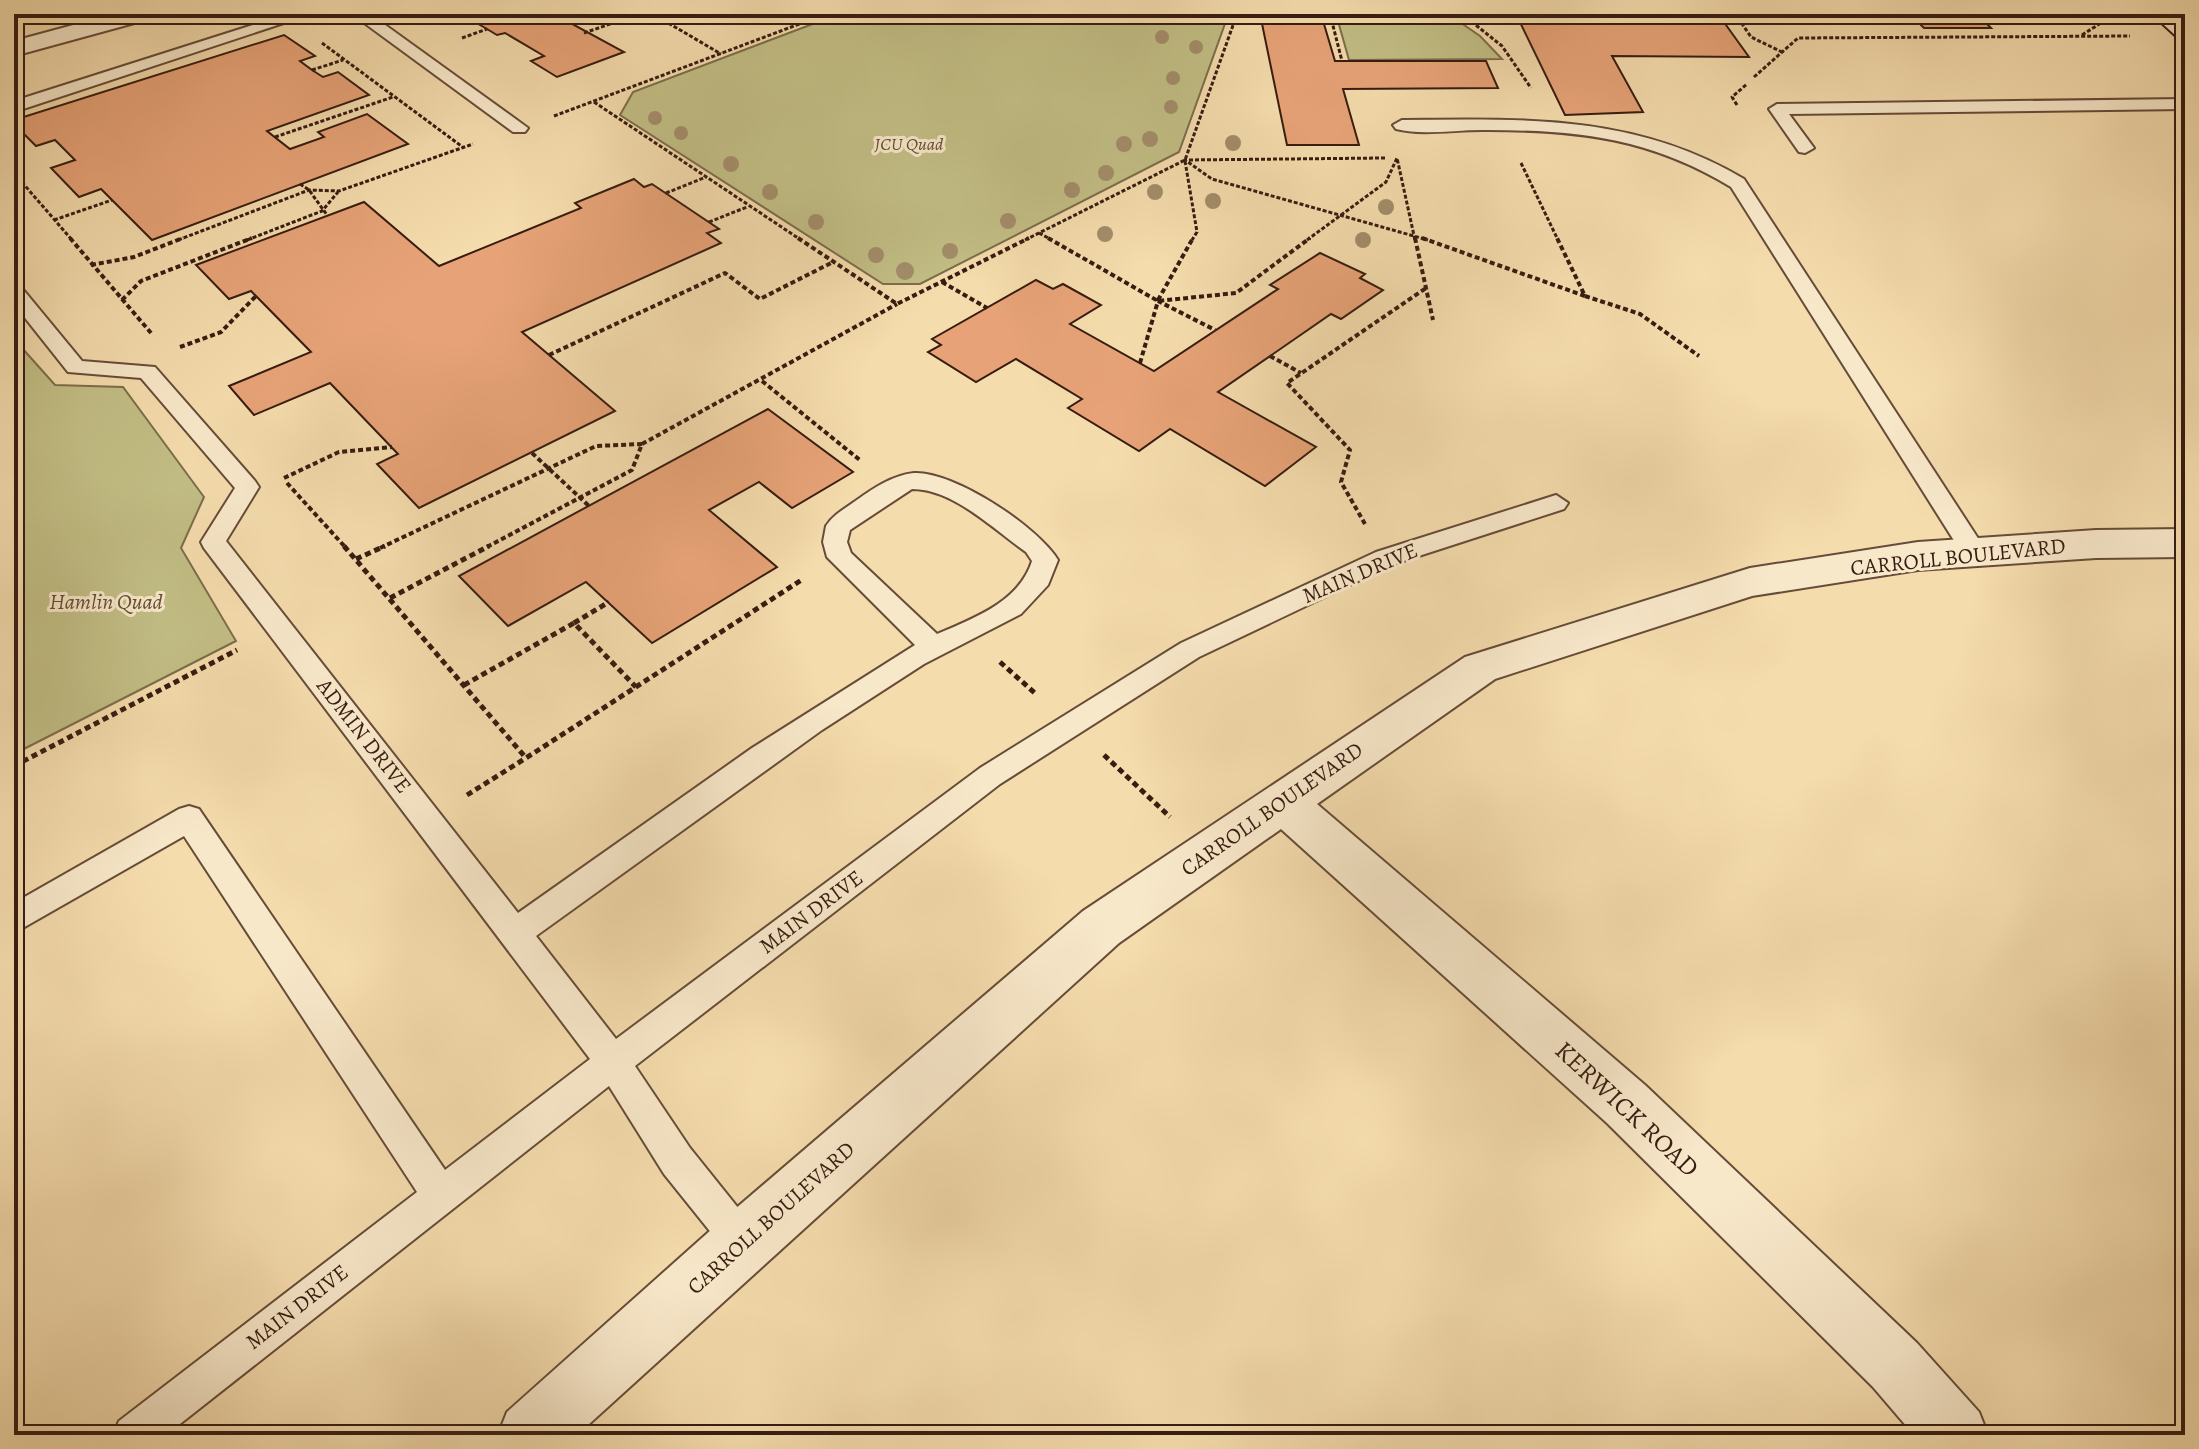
<svg xmlns="http://www.w3.org/2000/svg" width="2199" height="1449" viewBox="0 0 2199 1449" font-family="Alegreya,serif">
<rect width="100%" height="100%" fill="#f5dcad"/>
<filter id="stains"><feTurbulence type="fractalNoise" baseFrequency=".0025" numOctaves="4"/><feColorMatrix values="0 0 0 0 .2 0 0 0 0 .09 0 0 0 0 .02 0 0 0 .5 -.17"/></filter>
<radialGradient id="worn" r=".72"><stop offset=".6" stop-color="#630" stop-opacity="0"/><stop offset="1" stop-color="#630" stop-opacity=".3"/></radialGradient>
<g fill="#c2be85" stroke="#7c6d4b" stroke-width="2">
<polygon points="839,14 1217,14 1227,18 1179,152 920,284 883,284 620,115 633,92"/>
<polygon points="1336,14 1448,14 1480,36 1502,59 1349,60"/>
<polygon points="14,339 55,385 123,387 204,497 181,548 236,641 14,754"/>
</g>
<g fill="#e7a377" stroke="#361c11" stroke-width="2">
<polygon points="474,14 554,14 624,52 557,77 531,61 544,56 505,33 497,35 487,29 473,21 480,18"/>
<polygon points="1260,14 1321,14 1335,61 1486,61 1498,88 1343,89 1359,145 1287,145"/>
<polygon points="1516,14 1990,14 2000,24 1987,24 1991,28 1924,28 1920,24 1898,24 1893,18 1869,17 1783,19 1787,24 1763,24 1758,18 1721,18 1749,57 1612,56 1643,112 1565,115"/>
<polygon points="284,35 315,56 300,61 312,70 323,77 338,72 369,95 267,131 290,149 324,137 318,132 367,114 408,144 152,240 101,189 79,197 51,168 75,160 55,140 36,146 14,124 14,120"/>
<polygon points="634,179 644,187 652,184 719,229 707,233 721,243 522,332 615,411 419,508 377,464 398,454 330,383 254,415 229,386 311,352 251,291 229,299 196,265 364,202 439,266 581,208 575,203"/>
<polygon points="1320,253 1365,274 1360,278 1383,290 1341,319 1331,314 1218,392 1316,447 1265,486 1170,429 1139,451 1068,408 1082,399 1016,359 976,382 928,352 941,345 932,339 1036,280 1053,289 1063,284 1101,305 1070,324 1154,371 1278,289 1270,285"/>
<polygon points="768,409 853,472 792,508 759,482 709,510 777,567 652,643 586,582 508,626 459,576"/>
</g>
<g fill="none" stroke-linecap="round" stroke-linejoin="round">
<g stroke="#664c38" stroke-width="4">
<g id="lane">
<polygon points="287,14 311,14 14,112 14,101"/>
<polygon points="352,14 370,14 528,128 525,132 513,132"/>
<polygon points="2185,99 2185,109 1789,114 1814,148 1805,153 1799,152 1769,109 1777,104"/>
<path d="M1402 120C1525 119 1635 114 1744 179L1983 546 1986 552 1983 558H1965L1731 187C1652 139 1580 130 1488 130 1459 129 1424 136 1396 129L1393 125Z"/>
<path d="M14 285 21 287 82 361 155 367 255 481 259 487 226 541 518 913 752 748 915 645 827 557 823 542 826 526C832 516 844 509 854 502 871 490 892 475 914 473 954 471 1038 527 1058 560L1048 585 1021 614 924 664 822 730 536 936 616 1039 980 768 1181 643 1376 552 1556 495 1568 503 1564 509 1394 564 1199 657 1000 784 635 1066 690 1148 755 1229 761 1242 755 1255 742 1261 729 1255 664 1174 609 1086 166 1435H113L119 1421 417 1192 184 836 14 933V903L179 809 189 806 199 809 445 1170 590 1059 204 548 201 542 235 488 141 378 68 372 14 304ZM912 489C954 489 994 530 1026 552L1032 561C1019 602 974 618 937 634L851 553 847 542 850 530Z"/>
</g>
</g>
<g stroke="#664c38" stroke-width="4">
<g id="street">
<polygon points="114,14 153,14 149,19 14,56 14,41"/>
<polygon points="2185,529 2185,557 2096,558 1918,570 1752,596 1495,679 1317,804 1645,1085 1917,1343 1979,1412 1988,1435 1914,1435 1873,1387 1607,1123 1281,829 1119,943 577,1435 498,1435 507,1412 721,1221 1083,911 1465,657 1750,568 1918,542 2096,530"/>
</g>
</g>
<g stroke="#361c11" stroke-width="4">
<polygon id="secondary" points="2152,14 2179,14 2185,19 2185,38 2176,36"/>
</g>
<g stroke="#361c11" stroke-width="3" stroke-dasharray="4 2" stroke-linecap="butt">
<polyline points="653,14 721,54"/>
<polyline points="1330,14 1342,61"/>
<polyline points="1462,14 1502,46 1531,88"/>
<polyline points="1738,18 1751,37 1782,52"/>
<polyline points="584,33 639,14"/>
<polyline points="2082,35 2115,14"/>
<polyline points="462,38 487,29"/>
<polyline points="322,43 464,148"/>
<polyline points="312,70 343,60"/>
<polyline points="1754,77 1798,38 2130,36"/>
<polyline points="594,102 801,240"/>
<polyline points="1737,105 1732,97 1747,84"/>
<polyline points="554,116 826,14"/>
<polyline points="275,137 393,97"/>
<polyline points="1385,158 1185,160 1212,179 1428,240"/>
<polyline points="1185,161 1197,232 1192,240"/>
<polyline points="1521,163 1558,240"/>
<polyline points="14,173 72,240"/>
<polyline points="300,184 309,190 327,215"/>
<polyline points="666,193 706,177"/>
<polyline points="54,220 112,200"/>
<polyline points="709,222 747,207"/>
<polyline points="1039,233 1052,240"/>
<polyline points="178,240 309,190 339,191 473,144"/>
<polyline points="247,240 322,211 338,192"/>
<polyline points="1025,240 1185,160 1237,14"/>
<polyline points="1307,240 1386,182 1397,158 1415,240"/>
</g>
<g stroke="#361c11" stroke-width="4" stroke-dasharray="5 3" stroke-linecap="butt">
<polyline points="70,238 151,333"/>
<polyline points="798,238 897,304 1029,238"/>
<polyline points="1048,238 1158,301 1236,293 1310,238"/>
<polyline points="1415,238 1433,320"/>
<polyline points="1422,238 1585,296 1557,238"/>
<polyline points="91,265 134,257 183,238"/>
<polyline points="942,282 987,308"/>
<polyline points="1585,296 1640,314 1699,356"/>
<polyline points="122,300 141,281 252,238"/>
<polyline points="1158,300 1193,238"/>
<polyline points="180,347 221,332 256,296"/>
<polyline points="549,355 725,273 760,299 833,262"/>
<polyline points="1270,356 1301,373"/>
<polyline points="1140,363 1158,301 1215,330"/>
<polyline points="762,381 861,461"/>
<polyline points="642,444 897,304"/>
<polyline points="532,453 589,506"/>
<polyline points="284,478 339,452 392,447"/>
<polyline points="287,483 346,548"/>
<polyline points="1365,524 1341,482 1350,450 1287,383 1426,288"/>
<polyline points="380,548 596,446 642,444 632,470 485,548"/>
</g>
<g stroke="#361c11" stroke-width="5" stroke-dasharray="6 4" stroke-linecap="butt">
<polyline points="344,546 526,758 803,579"/>
<polyline points="356,559 385,546"/>
<polyline points="390,598 489,546"/>
<polyline points="574,623 609,602"/>
<polyline points="1000,662 1037,695"/>
<polyline points="464,685 574,623 636,687"/>
<polyline points="1104,755 1170,817"/>
<polyline points="14,766 237,650"/>
<polyline points="467,795 526,758"/>
</g>
<use href="#lane" fill="#f8e8ca" fill-rule="evenodd"/>
<use href="#street" fill="#f8e8ca" fill-rule="evenodd"/>
<use href="#secondary" fill="#f8e8ca" fill-rule="evenodd"/>
</g>
<g fill="#a38d6a">
<circle cx="1162" cy="37" r="7"/>
<circle cx="1196" cy="47" r="7"/>
<circle cx="1173" cy="78" r="7"/>
<circle cx="1171" cy="107" r="7"/>
<circle cx="655" cy="118" r="7"/>
<circle cx="681" cy="133" r="7"/>
<circle cx="1150" cy="139" r="8"/>
<circle cx="1233" cy="143" r="8"/>
<circle cx="1124" cy="144" r="8"/>
<circle cx="731" cy="164" r="8"/>
<circle cx="1106" cy="173" r="8"/>
<circle cx="1072" cy="190" r="8"/>
<circle cx="770" cy="192" r="8"/>
<circle cx="1155" cy="192" r="8"/>
<circle cx="1213" cy="201" r="8"/>
<circle cx="1386" cy="207" r="8"/>
<circle cx="1008" cy="221" r="8"/>
<circle cx="816" cy="222" r="8"/>
<circle cx="1105" cy="234" r="8"/>
<circle cx="1363" cy="240" r="8"/>
<circle cx="950" cy="251" r="8"/>
<circle cx="876" cy="255" r="8"/>
<circle cx="905" cy="271" r="9"/>
</g>
<g text-anchor="middle" dominant-baseline="central" stroke-width="6" stroke-linejoin="round" paint-order="stroke">
<g font-size="18" font-style="italic" fill="#604d34" stroke="#f8e8ca">
<text x="909" y="144">JCU Quad</text>
</g>
<g font-size="22" fill="#361c11" stroke="#f8e8ca">
<text transform="translate(1958 557) rotate(-6)">CARROLL BOULEVARD</text>
<text transform="translate(1360 573) rotate(-23)">MAIN DRIVE</text>
<text transform="translate(364 736) rotate(52)">ADMIN DRIVE</text>
<text transform="translate(1272 809) rotate(-35)">CARROLL BOULEVARD</text>
<text transform="translate(811 912) rotate(-37)">MAIN DRIVE</text>
<text transform="translate(771 1218) rotate(-42)">CARROLL BOULEVARD</text>
<text transform="translate(297 1307) rotate(-38)">MAIN DRIVE</text>
</g>
<g font-size="22" font-style="italic" fill="#604d34" stroke="#f8e8ca">
<text x="106" y="602">Hamlin Quad</text>
</g>
<g font-size="26" fill="#361c11" stroke="#f8e8ca">
<text transform="translate(1627 1109) rotate(43)">KERWICK ROAD</text>
</g>
</g>
<rect width="2199" height="1449" fill="none" stroke="#f5dcad" stroke-width="48"/>
<rect x="16" y="16" width="2167" height="1417" fill="none" stroke="#361c11" stroke-width="4"/>
<rect x="24" y="24" width="2151" height="1401" fill="none" stroke="#361c11" stroke-width="2"/>
<rect width="100%" height="100%" filter="url(#stains)"/>
<rect width="100%" height="100%" fill="url(#worn)"/>
</svg>
